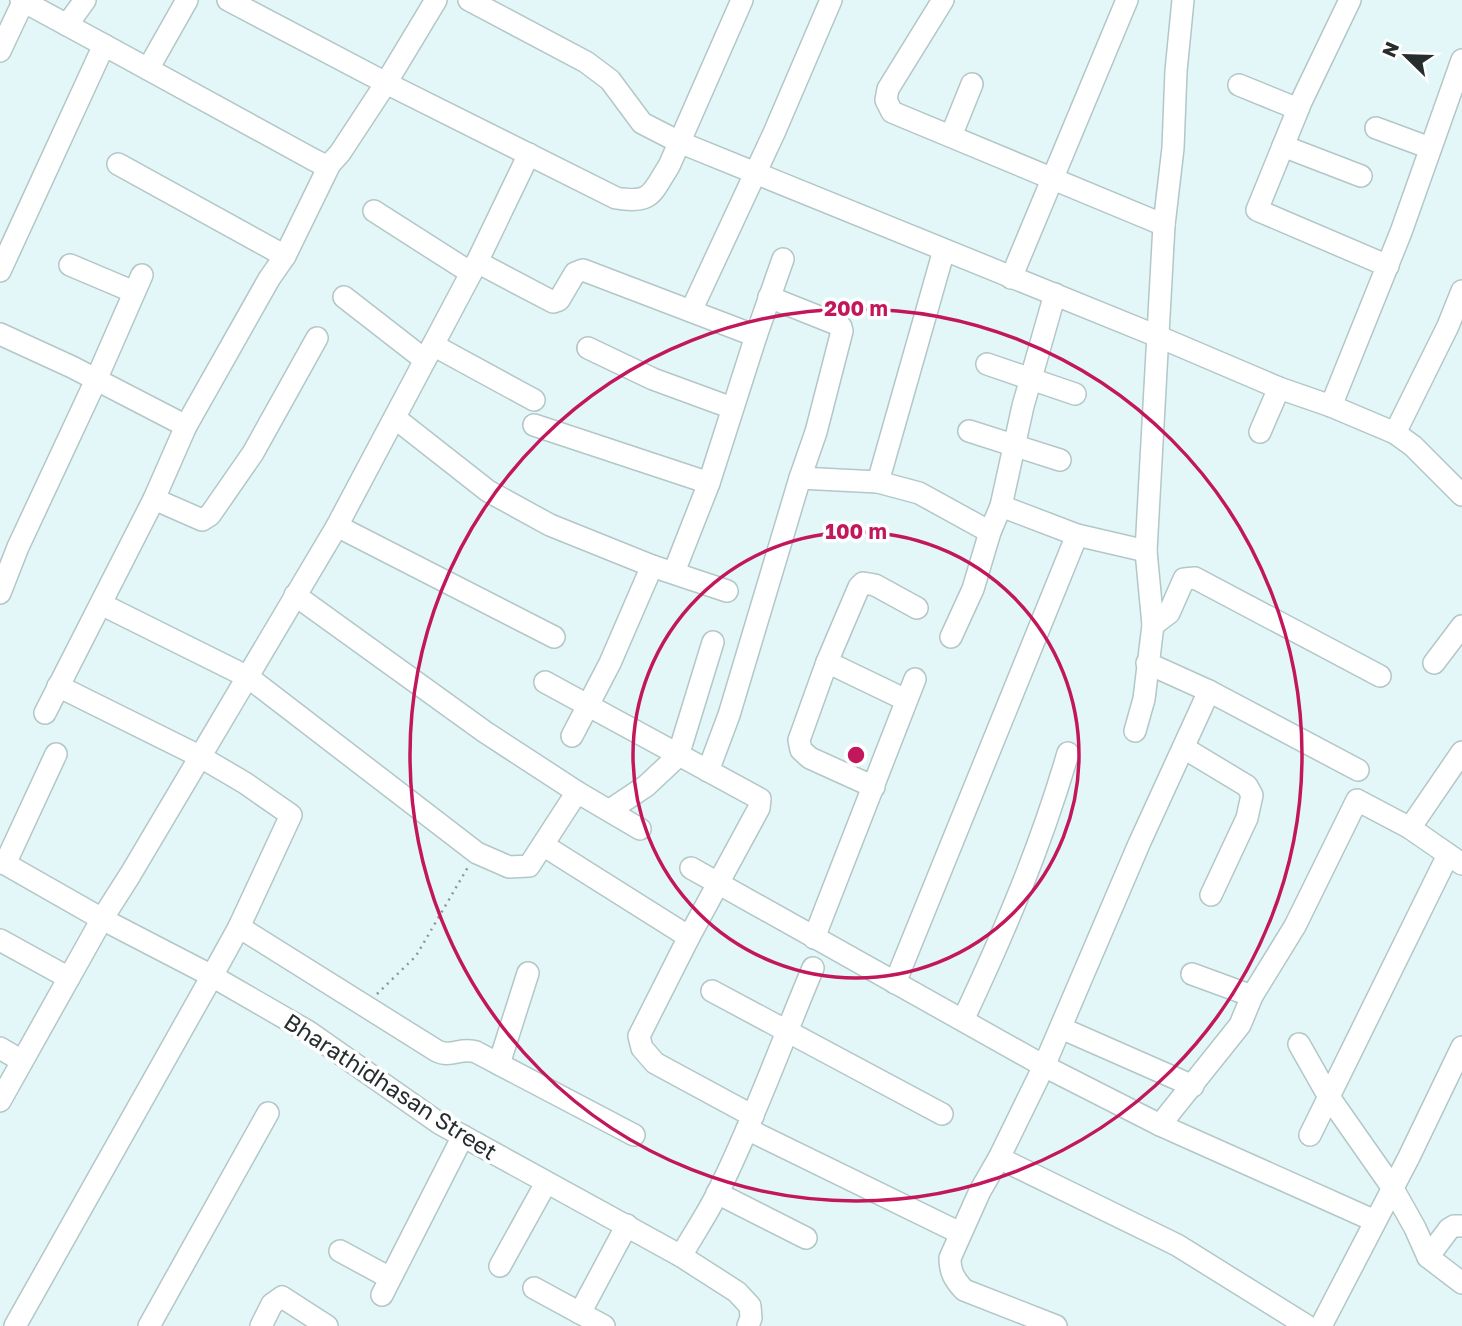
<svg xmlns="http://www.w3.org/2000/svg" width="1462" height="1326" viewBox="0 0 1462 1326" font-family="'Golos Text',sans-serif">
<rect width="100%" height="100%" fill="#e3f7f9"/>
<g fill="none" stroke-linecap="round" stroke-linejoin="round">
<g stroke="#b3c6c8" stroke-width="24">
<g id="minor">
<polyline points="21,0 104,45"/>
<path d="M228 0 386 83 616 198C652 204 651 194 669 166L742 0"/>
<polyline points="469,0 586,62 610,80 642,123 679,142 1157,336 1279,388 1331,406 1395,433 1413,446 1462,495"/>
<polyline points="943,0 888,89 886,100 892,112 1164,225"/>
<polyline points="1350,0 1301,102 1257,210 1388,266"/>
<polyline points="67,25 85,0"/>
<polyline points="0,51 24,0"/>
<polyline points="148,69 187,0"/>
<polyline points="1239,85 1298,109"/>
<polyline points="1376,128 1430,148"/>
<polyline points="951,136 972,84"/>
<polyline points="1283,146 1361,176"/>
<polyline points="118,164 285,256"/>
<polyline points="374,211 471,273"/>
<polyline points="477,262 553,302 559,300 575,273 583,270 756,336"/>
<polyline points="70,265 134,292"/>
<polyline points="0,271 104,45 314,160 322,164 330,164 340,153 386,83 436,0"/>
<polyline points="1011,278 1127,0"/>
<polyline points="344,297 425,360"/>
<polyline points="769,297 834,323 841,327 842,331 816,432 800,478"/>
<polyline points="691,311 774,133 831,0"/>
<polyline points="0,334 72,367 186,426"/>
<polyline points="433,345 534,400"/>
<polyline points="588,348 653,379 732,408"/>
<polyline points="987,364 1075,394"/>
<polyline points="1331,406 1401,232 1462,60"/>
<polyline points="395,418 488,491 550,525 652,566 727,591"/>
<polyline points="534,425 709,483"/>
<polyline points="969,431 1060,460"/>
<polyline points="1260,432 1279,388"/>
<polyline points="1395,433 1448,326 1462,291"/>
<polyline points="878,482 919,493 990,532"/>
<polyline points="154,499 202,520 210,515 253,453 317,338"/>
<polyline points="1001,506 1077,535 1146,551"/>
<polyline points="337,526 554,637"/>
<polyline points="674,572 709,483 756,336 783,259"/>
<polyline points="0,593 18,547 96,380 142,275"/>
<polyline points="295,595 485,732 577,792 640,829"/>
<polyline points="101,604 248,677 477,853 509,867 529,866 577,792"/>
<polyline points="1153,625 1169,613 1184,579 1195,578 1380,676"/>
<polyline points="951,637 973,589 990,532 1001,506 1023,406 1055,294"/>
<polyline points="827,662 906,700"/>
<polyline points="1147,663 1209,691 1358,770"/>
<polyline points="1434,663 1462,626"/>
<polyline points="545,682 760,799 759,808 689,937"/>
<polyline points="45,713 154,499 186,426 269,279 285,256 330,164"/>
<polyline points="1135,731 1144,699 1153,625 1146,551 1164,225 1173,148 1176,71 1183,0"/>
<polyline points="572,736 610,663 652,566"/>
<polyline points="1184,748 1247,786 1252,795 1247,818 1211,895"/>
<polyline points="708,771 729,715 800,478 878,482 944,250"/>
<polyline points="874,787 810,758 801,750 799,740 827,662 859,587 863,583 875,585 917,608"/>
<polyline points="610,810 646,786 678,756 713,642"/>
<polyline points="1410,828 1462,752"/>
<polyline points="543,845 689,937 639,1036 642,1048 655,1063 753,1116"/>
<polyline points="0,861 102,919 212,976 309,1032 439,1123 681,1256 737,1292 750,1306 751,1318 748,1326"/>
<polyline points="5,864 56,754"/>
<polyline points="691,868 1044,1066 1160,1125 1375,1221"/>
<path d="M239 927 437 1051C451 1058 461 1047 476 1052L634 1135"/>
<polyline points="814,938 915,679"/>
<polyline points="0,940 69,978"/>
<polyline points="1192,974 1252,996"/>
<polyline points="895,983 1077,535"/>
<polyline points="712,991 942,1114"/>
<path d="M963 1020C1004 933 1041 846 1068 753"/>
<polyline points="1061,1028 1193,1086"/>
<polyline points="1299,1044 1329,1097 1392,1187 1415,1228 1428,1257 1462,1283"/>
<polyline points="0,1048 22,1061"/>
<polyline points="499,1064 528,973"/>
<polyline points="0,1101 102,919 130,875 337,526 477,262 529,154"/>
<polyline points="1160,1125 1240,1025 1252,996 1295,926 1357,800 1410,828 1462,864"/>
<polyline points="747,1129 960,1233"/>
<polyline points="1310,1135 1448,855"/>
<polyline points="999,1158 1177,1245 1307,1326"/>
<polyline points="717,1193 806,1238"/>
<polyline points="340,1251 390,1278"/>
<path d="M681 1256C694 1233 710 1210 721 1186 756 1115 782 1041 813 968"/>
<polyline points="1428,1257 1449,1229 1454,1226 1462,1226"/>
<polyline points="500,1266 546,1183"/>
<polyline points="534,1288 580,1313"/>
<polyline points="382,1295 463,1136"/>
<polyline points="15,1326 212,976 239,927 291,815 245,783 199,756 58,686"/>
<polyline points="149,1326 268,1113"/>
<polyline points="261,1326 272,1304 282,1297 327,1326"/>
<polyline points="604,1326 580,1313 627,1225"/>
<path d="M1056 1326 964 1290C954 1279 950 1272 950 1258L980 1191 999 1158 1044 1066 1139 844 1209 691"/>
<polyline points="1321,1326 1409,1157 1462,1047"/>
</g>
</g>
<polyline stroke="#899799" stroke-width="2.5" stroke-dasharray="2 5" stroke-linecap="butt" points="377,994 416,956 468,867"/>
<use href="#minor" stroke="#fff" stroke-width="21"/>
</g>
<g fill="none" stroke="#c2185b" stroke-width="3.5">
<circle cx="856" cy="755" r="223"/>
<circle cx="856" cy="755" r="446"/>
</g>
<g text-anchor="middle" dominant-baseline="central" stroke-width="7" stroke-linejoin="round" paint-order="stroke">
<g font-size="23" fill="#262d2e" stroke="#fff">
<text transform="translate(391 1086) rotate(33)">Bharathidhasan Street</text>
</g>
</g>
<circle cx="856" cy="755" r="10" fill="#c2185b" stroke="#fff" stroke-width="3.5"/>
<g font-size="21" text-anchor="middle" font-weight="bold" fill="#c2185b" stroke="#fff" stroke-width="7" stroke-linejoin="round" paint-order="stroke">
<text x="856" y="316">200 m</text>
<text x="856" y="539">100 m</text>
</g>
<g transform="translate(1406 56) rotate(293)" stroke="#ffffff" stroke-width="5" paint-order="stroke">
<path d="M0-5L12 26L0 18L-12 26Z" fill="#262d2e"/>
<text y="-10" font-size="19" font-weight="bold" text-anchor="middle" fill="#262d2e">N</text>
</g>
</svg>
